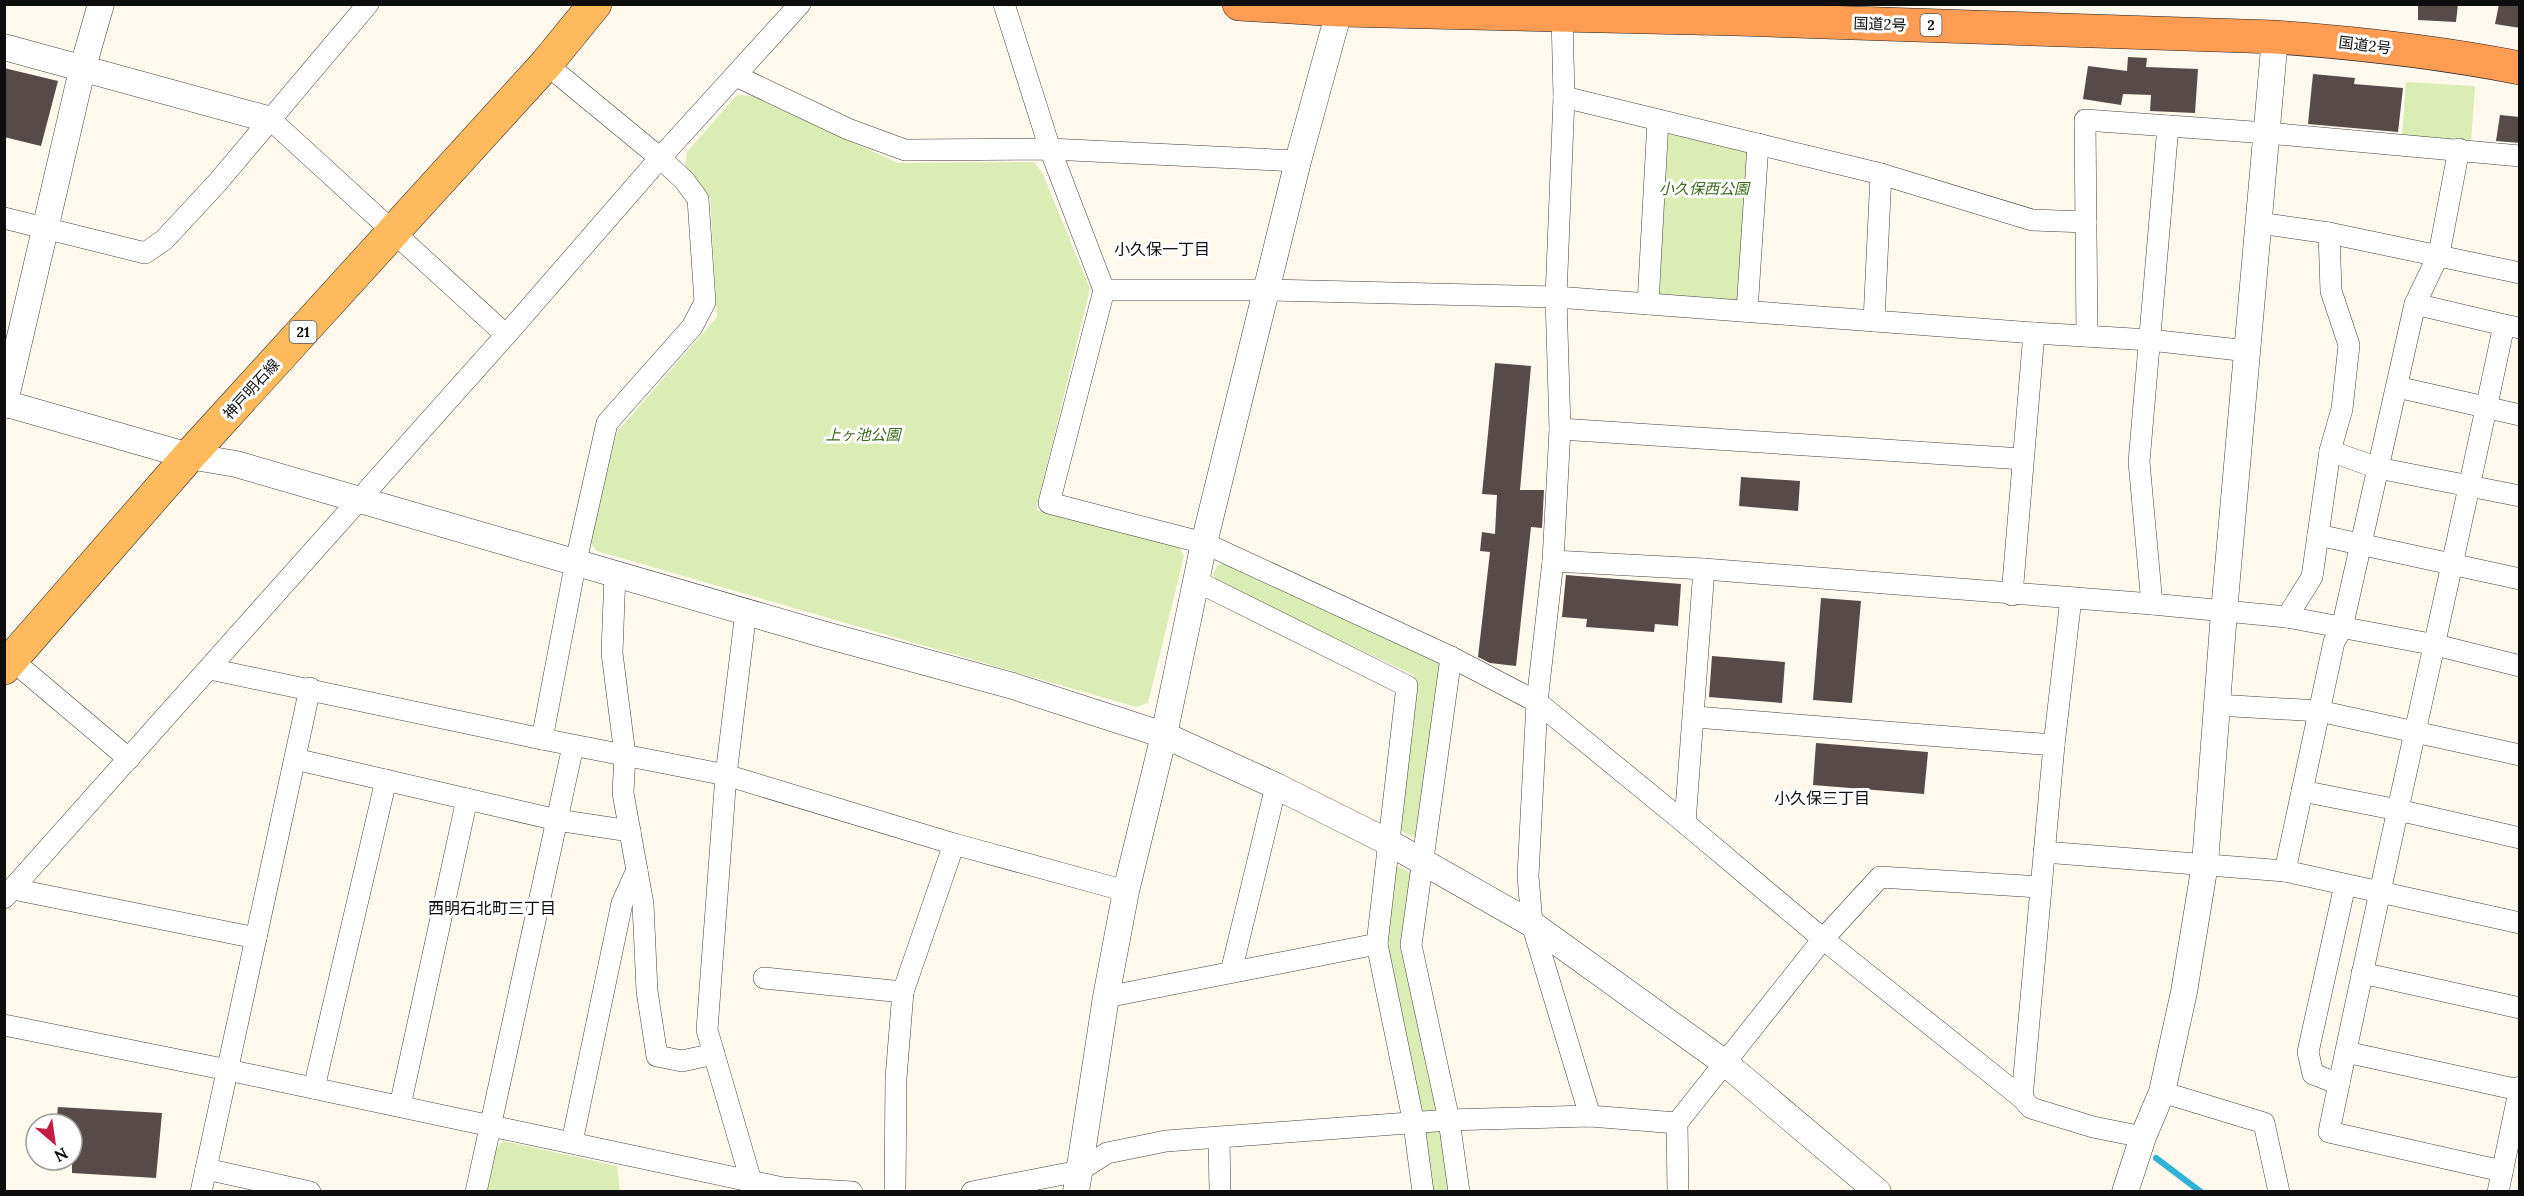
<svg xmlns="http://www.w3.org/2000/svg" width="2524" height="1196" viewBox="0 0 2524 1196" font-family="Lora,'Noto Sans JP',serif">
<rect width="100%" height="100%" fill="#fff8ed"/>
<g fill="#dbecb4">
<polygon points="2406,82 2475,86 2471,141 2402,136"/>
<polygon points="737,95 752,96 898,163 1034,162 1042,172 1090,289 1036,510 1178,545 1184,556 1148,703 1136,707 597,551 590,542 617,432 717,317 710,198 685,167 687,152"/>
<polygon points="1668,134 1751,152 1739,302 1659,296"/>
<polygon points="1228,561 1442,665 1418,839 1395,828 1414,675 1221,585 1213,575 1217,566"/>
<polygon points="1392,864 1415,874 1407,945 1442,1114 1420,1116 1383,947"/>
<polygon points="1445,1126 1454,1191 1431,1191 1422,1128"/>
<polygon points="503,1141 617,1166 620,1191 484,1192 492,1154"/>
</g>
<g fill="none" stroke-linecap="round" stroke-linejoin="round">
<polyline stroke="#30b2d6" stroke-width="6" points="2156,1158 2201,1192"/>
</g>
<g fill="#564b49">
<polygon points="2418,4 2458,4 2456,22 2418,20"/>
<polygon points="2499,4 2520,4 2520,28 2495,24"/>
<polygon points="2128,57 2147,58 2146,67 2198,69 2195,113 2150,111 2151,95 2123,94 2121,105 2083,99 2088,66 2127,71"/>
<polygon points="4,68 58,81 41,146 4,137"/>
<polygon points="2313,74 2355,78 2354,84 2403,88 2398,132 2308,124"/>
<polygon points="2500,115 2520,117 2520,143 2496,141"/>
<polygon points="1495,363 1531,366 1520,490 1544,490 1542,528 1531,527 1516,666 1490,663 1478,657 1490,552 1480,551 1482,532 1495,534 1497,495 1482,494"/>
<polygon points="1741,477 1800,481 1798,511 1739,506"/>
<polygon points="1566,575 1681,584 1678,626 1655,624 1654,632 1586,627 1587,619 1562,617"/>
<polygon points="1821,598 1861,601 1852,703 1813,700"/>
<polygon points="1712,656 1785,662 1782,703 1709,697"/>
<polygon points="1816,743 1928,752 1924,794 1813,785"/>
<polygon points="58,1107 162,1113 156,1178 72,1173 72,1124 56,1124"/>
</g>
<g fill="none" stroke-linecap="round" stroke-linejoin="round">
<g stroke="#404040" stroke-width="22">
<g id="minor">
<polyline points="1004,4 1050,149 1104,290 1049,503 1204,543 1451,657 1537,702 1685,823 1823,939 2022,1098 2031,1108 2093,1127 2143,1137"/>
<polyline points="1562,15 1564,97 1556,297 1560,429 1553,561 1537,702 1528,876 1532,924 1590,1116"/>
<polyline points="736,76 848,129 905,150 1050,149 1298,161"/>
<polyline points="1564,97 1881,174 2032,220 2086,222"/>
<polyline points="271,120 506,335 660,158 800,4"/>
<polyline points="4,218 145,253 164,240 217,183 368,4"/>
<polyline points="2259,223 2329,233 2520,273"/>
<polyline points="1104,290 1267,290 1556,297 2034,333 2150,340 2248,351"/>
<polyline points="1648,304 1658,120"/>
<polyline points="2415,304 2504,325"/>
<polyline points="1747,311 1758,144"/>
<polyline points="1874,321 1881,174"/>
<polyline points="2087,336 2085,120 2267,133 2520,156"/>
<polyline points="2397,387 2520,415"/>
<polyline points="1560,429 2023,459"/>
<polyline points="2330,451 2378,468 2520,496"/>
<polyline points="2318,535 2520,579"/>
<polyline points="1553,561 1704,569 2152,604 2287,617 2436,645 2520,666"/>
<polyline points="615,573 612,653 625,755 623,793 643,904 647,991 657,1056 682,1061 714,1054"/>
<polyline points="1196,581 1407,686 1377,944 1414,1124 1423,1192"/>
<polyline points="2012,595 2034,333"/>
<polyline points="2152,604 2139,462 2168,126"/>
<polyline points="746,611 726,775 707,1030 751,1181"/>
<polyline points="2287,617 2312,577 2330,451 2342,409 2349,345 2331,291 2329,233"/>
<polyline points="1451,657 1411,945 1449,1120 1459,1192"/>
<polyline points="12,660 129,759"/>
<polyline points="210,669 542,739 726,775 954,844 1126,891"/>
<polyline points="2217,705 2319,711 2520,755"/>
<polyline points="1695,717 2054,745"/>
<polyline points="542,739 576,561 607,423 692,327 705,302 698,199 684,180 660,158 546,64"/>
<polyline points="295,759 557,820 630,831"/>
<polyline points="2302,791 2398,810 2520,838"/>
<polyline points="1685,823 1704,569"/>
<polyline points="2044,852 2285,871 2520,923"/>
<polyline points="2285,871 2334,642 2342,628 2415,304 2439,254 2459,149"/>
<polyline points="13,889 256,938"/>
<polyline points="4,898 506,335"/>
<polyline points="1231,972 1276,786"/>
<polyline points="2362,973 2520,1008"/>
<polyline points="764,978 903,992"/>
<polyline points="1106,997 1377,944"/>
<polyline points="4,1025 228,1070 783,1188 852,1192"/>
<polyline points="2346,1052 2519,1090"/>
<polyline points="2339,1084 2313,1074 2308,1052 2345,885"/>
<polyline points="314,1088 386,780"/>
<polyline points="2162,1092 2264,1123 2279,1192"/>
<polyline points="2022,1098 2054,745 2071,598"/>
<polyline points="400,1106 467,799"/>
<polyline points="1219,1139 1220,1192"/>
<polyline points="572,1142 622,903 637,870"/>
<polyline points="206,1169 310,1192"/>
<path d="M2502 1171 2329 1132C2384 863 2447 594 2504 325L2520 328"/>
<polyline points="201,1192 310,688"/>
<polyline points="476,1192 573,746"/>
<polyline points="895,1192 896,1078 903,992 954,844"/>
<polyline points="972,1192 1079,1171 1107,1153 1166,1141 1449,1120 1590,1116 1677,1123"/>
<polyline points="1678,1192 1677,1123 1823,939 1880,877 2040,887"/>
<polyline points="2498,1192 2520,1087"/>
</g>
</g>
<g stroke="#404040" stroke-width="27">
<g id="tertiary">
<polyline points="4,47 271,120"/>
<polyline points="4,403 189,456 236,464 822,634 1013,686 1164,735 1276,786 1388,842 1532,924 1725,1063 1878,1192"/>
<polyline points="4,406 82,70 101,4"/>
<polyline points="1076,1192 1106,997 1126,891 1164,735 1204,543 1298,161 1341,4"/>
<polyline points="2125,1192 2143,1137 2162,1092 2184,992 2205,864 2224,612 2275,37"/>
</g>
</g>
<g stroke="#1e1e1e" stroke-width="34">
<polyline id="primary" points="4,668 189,456 546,64 595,4"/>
</g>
<g stroke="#1e1e1e" stroke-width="34">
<path id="trunk" d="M1239 4 1340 10 1736 19 2275 37C2357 43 2439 52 2520 68"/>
</g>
<use href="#minor" stroke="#fff" stroke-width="21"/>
<use href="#tertiary" stroke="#fff" stroke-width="26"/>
<use href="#primary" stroke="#ffba5d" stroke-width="33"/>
<use href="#trunk" stroke="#fe9c54" stroke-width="33"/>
</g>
<g text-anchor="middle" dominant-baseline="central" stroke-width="6" stroke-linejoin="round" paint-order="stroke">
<g fill="#fff" stroke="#565656" stroke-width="1.5">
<rect x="1920.5" y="14" width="21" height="22" rx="4.5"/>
<rect x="289.5" y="321" width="27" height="22" rx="4.5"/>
</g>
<g font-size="14" font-weight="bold" fill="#0d0d0d">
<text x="1931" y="25">2</text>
<text x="303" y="332">21</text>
</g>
<g font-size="15" fill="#0d0d0d" stroke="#fff">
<text transform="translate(1880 24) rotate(2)">国道2号</text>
<text transform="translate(2365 45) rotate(7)">国道2号</text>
<text transform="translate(251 389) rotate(-48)">神戸明石線</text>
</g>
<g font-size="15" font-style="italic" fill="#386919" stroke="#fff">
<text x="1704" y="188">小久保西公園</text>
<text x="863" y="434">上ヶ池公園</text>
</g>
<g font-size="16" fill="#0d0d0d" stroke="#fff">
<text x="1162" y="249">小久保一丁目</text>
<text x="1822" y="798">小久保三丁目</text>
<text x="492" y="908">西明石北町三丁目</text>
</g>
</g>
<rect width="2524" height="1196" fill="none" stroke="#0d0d0d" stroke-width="12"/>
<g transform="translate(54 1142) rotate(151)"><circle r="28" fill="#ffffff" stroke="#9e9e9e" stroke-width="1.5"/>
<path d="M0-4.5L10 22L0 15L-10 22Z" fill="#c61c43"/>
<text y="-9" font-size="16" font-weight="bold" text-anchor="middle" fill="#0d0d0d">N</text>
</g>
</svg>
